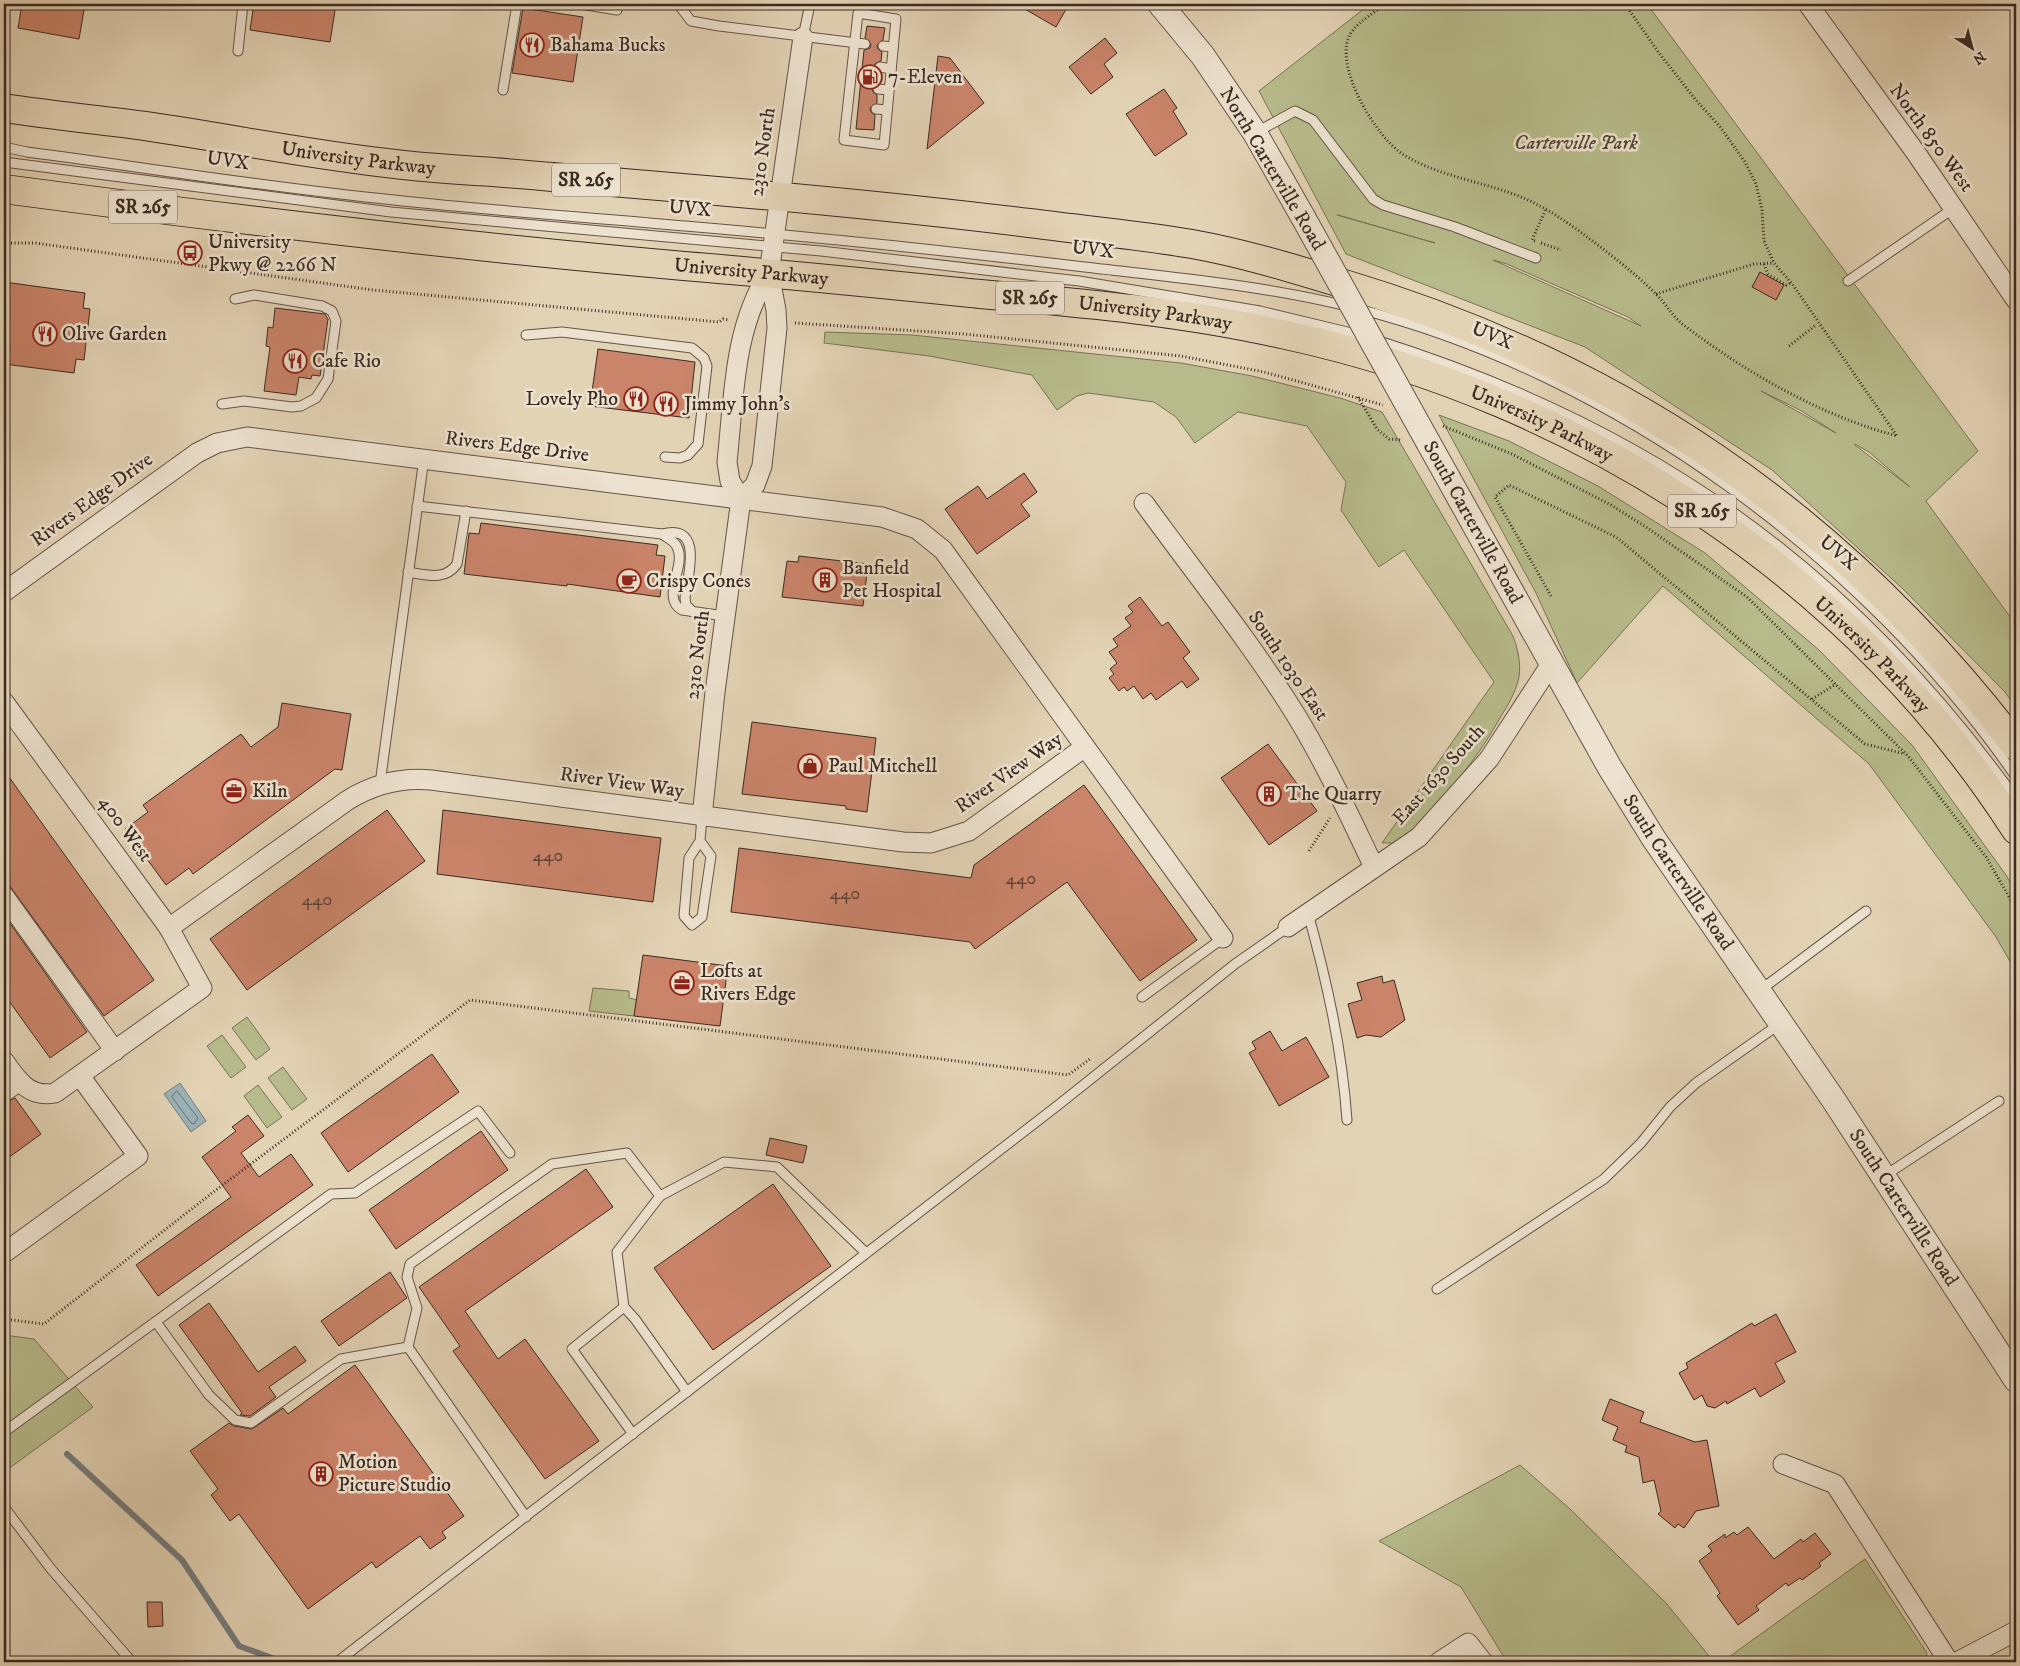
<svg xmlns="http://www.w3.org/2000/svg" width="2020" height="1666" viewBox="0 0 2020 1666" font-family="'IM FELL DW Pica',serif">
<rect width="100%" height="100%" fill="#e3d3b5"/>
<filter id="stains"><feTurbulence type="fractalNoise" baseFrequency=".004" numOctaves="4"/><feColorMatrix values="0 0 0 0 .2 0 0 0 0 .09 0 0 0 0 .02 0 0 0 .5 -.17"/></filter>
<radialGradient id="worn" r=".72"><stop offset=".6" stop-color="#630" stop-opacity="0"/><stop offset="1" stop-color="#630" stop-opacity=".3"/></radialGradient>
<g fill="#b7bb8b" stroke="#787356" fill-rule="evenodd">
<path d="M1370 4H1647L1978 451 1926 501 2016 625V707L2004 691 1903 589 1772 470 1585 347 1346 254 1259 91ZM1337 215 1435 243 1338 215ZM1493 260 1507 264 1628 317 1641 326ZM1761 391 1800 410 1836 433ZM1855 444 1869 452 1910 487 1855 445Z"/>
<path d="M825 332 912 335 1181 363 1252 376 1340 398 1382 412 1513 636C1518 649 1521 663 1519 677 1516 692 1508 705 1500 718 1474 765 1442 799 1406 837L1396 843H1382L1494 682 1404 550 1379 567 1341 510 1346 482 1307 426 1238 412 1195 443 1176 417 1154 402 1088 393 1077 396 1057 410 1032 375 929 356 824 343Z"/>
<polygon points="1439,415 1509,441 1598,486 1705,553 1819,650 1912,745 2006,875 2016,893 2016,972 1996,937 1869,764 1663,586 1577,683 1536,593"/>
<polygon points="593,988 629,991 629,998 637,1000 634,1016 589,1011"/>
<polygon points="247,1017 270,1049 256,1060 232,1028"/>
<polygon points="222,1035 246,1067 231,1078 207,1046"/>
<polygon points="283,1067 307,1099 292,1110 268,1078"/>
<polygon points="258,1085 282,1117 267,1128 244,1096"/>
<polygon points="4,1335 34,1339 93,1407 4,1472"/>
<polygon points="1520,1465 1570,1509 1666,1603 1714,1662 1507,1662 1461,1587 1379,1541"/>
<polygon points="1865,1559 1927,1653 1925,1662 1722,1662"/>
</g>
<polygon fill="#9cb4ba" stroke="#757d7d" points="180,1083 206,1121 191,1132 164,1094"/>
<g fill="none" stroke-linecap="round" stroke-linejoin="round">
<polygon stroke="#6b706e" stroke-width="1" points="177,1091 198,1118 194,1124 191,1123 172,1097"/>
<polyline stroke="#757d7d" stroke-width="6" points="67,1454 182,1560 239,1646 283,1662"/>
</g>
<g fill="#ca846a" stroke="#3a2b22">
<polygon points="22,4 85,4 79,39 18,28"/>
<polygon points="254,4 336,4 330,42 250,30"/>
<polygon points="1016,4 1069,4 1056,27"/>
<polygon points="523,8 583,17 573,82 512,73"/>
<polygon points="867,26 885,28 883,40 877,45 878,49 882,52 881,61 876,63 874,66 876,71 880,73 879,83 872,88 873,92 877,95 877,103 870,108 871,112 875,115 874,130 856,129 864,50 870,48 871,44 865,38"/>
<polygon points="1105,38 1117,53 1104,64 1113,77 1091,94 1069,67"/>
<polygon points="938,56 950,58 984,103 927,149"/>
<polygon points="1164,89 1177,108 1173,111 1187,134 1155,156 1126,114"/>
<polygon points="1760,272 1784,285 1776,300 1752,287"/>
<polygon points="4,282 85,293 83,308 90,309 84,360 76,359 74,373 4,364"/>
<polygon points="275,308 325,314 328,319 320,376 312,375 311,379 299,377 296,395 264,391 270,347 266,346 268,327 273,328"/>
<polygon points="598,349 695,362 689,418 590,406"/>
<polygon points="1024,473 1037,492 1021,504 1030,516 977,554 945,509 978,486 987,499"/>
<polygon points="481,523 658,545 656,555 665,556 660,597 567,584 567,586 464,574 469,533 479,534"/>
<polygon points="799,556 868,564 863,606 782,597 787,561 798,562"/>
<polygon points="1140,597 1162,626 1168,622 1190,652 1183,658 1199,679 1187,688 1182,681 1156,700 1151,693 1143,699 1134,686 1127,691 1124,687 1119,691 1109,678 1114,674 1110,669 1117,663 1109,652 1118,646 1113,639 1131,626 1125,618 1133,612 1128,606"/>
<polygon points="282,703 351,714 342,770 335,769 193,874 189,868 166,885 125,829 148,812 143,805 241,734 251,747 278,727"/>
<polygon points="752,722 876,738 867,812 846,809 846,806 742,794"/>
<polygon points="1268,744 1317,811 1269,845 1221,778"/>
<polygon points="4,770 154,980 104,1016 4,878"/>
<polygon points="1084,785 1197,940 1140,981 1067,882 975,949 970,942 731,912 739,848 971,878 974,865"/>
<polygon points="387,810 425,861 247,990 210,939"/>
<polygon points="443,810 661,838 653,902 437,874"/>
<polygon points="7,919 87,1032 50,1058 4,994 4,921"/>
<polygon points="643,955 728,966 720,1026 634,1016"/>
<polygon points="1382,976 1383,983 1394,980 1405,1020 1381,1037 1366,1035 1357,1038 1348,1004 1362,1000 1357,983"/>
<polygon points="1270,1031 1282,1051 1306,1037 1329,1077 1279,1106 1249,1053 1256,1049 1252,1042"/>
<polygon points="432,1054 459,1092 348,1172 321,1133"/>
<polygon points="15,1098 41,1134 4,1161 4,1103"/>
<polygon points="248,1115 264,1136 241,1153 259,1177 291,1154 313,1185 158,1296 136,1265 231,1197 202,1157 236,1131 232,1127"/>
<polygon points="481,1131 508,1170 396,1249 369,1210"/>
<polygon points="770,1138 807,1146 803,1163 766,1155"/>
<polygon points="586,1169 613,1207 465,1311 498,1359 525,1339 599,1441 545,1479 453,1351 460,1346 419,1287"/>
<polygon points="773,1184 831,1266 713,1350 654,1268"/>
<polygon points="390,1272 407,1298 339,1346 321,1321"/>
<polygon points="209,1303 258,1372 295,1346 306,1361 269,1387 276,1397 250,1416 240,1415 242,1413 179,1325"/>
<polygon points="1776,1314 1796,1352 1775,1363 1785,1382 1760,1397 1755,1388 1727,1404 1726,1401 1715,1408 1707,1406 1702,1395 1694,1400 1679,1373 1688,1368 1686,1363 1752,1323 1754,1326"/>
<polygon points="355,1365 464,1516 442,1532 446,1538 430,1549 420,1536 376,1568 372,1562 308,1609 239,1514 230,1521 211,1495 218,1489 190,1451 229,1423 234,1426 252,1429 283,1408 288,1414"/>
<polygon points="1610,1399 1644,1412 1640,1422 1695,1442 1707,1440 1719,1506 1696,1511 1684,1528 1678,1524 1675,1528 1658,1514 1661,1511 1654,1480 1643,1483 1639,1457 1625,1452 1627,1446 1613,1440 1618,1427 1602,1420"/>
<polygon points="1748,1527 1774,1559 1801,1539 1803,1542 1815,1533 1831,1554 1819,1563 1821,1566 1802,1580 1800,1578 1788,1586 1786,1583 1756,1606 1759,1610 1738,1625 1717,1596 1720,1593 1699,1561 1712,1551 1708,1546 1725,1534 1725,1538 1734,1532 1737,1535"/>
<polygon points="147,1602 162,1602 163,1626 148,1627"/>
</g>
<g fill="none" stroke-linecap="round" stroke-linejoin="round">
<g stroke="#645547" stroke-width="11">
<g id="service">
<polyline points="580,4 617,10"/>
<polyline points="678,4 691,21 719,26 865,44"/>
<polygon points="858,13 896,19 884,145 844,140"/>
<polyline points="803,37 810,4"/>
<polyline points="883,46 893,47"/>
<polyline points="238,51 243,4"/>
<polyline points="880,67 891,69"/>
<polyline points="878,89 889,90"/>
<polyline points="503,90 517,4"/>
<polyline points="876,109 887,110"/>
<polyline points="1255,133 1295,111 1313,120 1373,199 1383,205 1455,227 1536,258"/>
<path d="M4 147 27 152C149 168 271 188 394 200 495 211 596 218 697 227 824 238 950 251 1076 266 1170 277 1264 285 1355 308 1614 373 1866 559 2016 777"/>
<polyline points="4,162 391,212 821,251 1079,281 1260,311 1364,336"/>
<polyline points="1848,281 1954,208"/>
<polyline points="526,335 562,332 692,348 704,358 707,366 698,444 688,455 680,458 665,457"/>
<path d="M1376 340C1650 426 1849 566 2016 799"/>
<polyline points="222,404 244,401 292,407 301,406 316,398 328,379 336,321 332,311 322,306 254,295 235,299"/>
<path d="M417 506 662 534C704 523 688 575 685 598L686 605 693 612"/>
<path d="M662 534C667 538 675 541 677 547 687 565 660 598 682 610L725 616"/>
<path d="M408 572C427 575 445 581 457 564L466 511"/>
<polyline points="380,784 424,458"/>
<polyline points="700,841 711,856 702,917 692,925 684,916 689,858 700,841 702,817"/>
<path d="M1308 913C1327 982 1342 1049 1347 1120"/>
<polyline points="1759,991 1866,911"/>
<polyline points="1142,997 1223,938"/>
<polyline points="1884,1176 1999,1101"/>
<polyline points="660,1196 724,1162 777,1167 866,1253"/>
<polyline points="1437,1289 1604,1179 1641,1143 1670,1107 1696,1083 1781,1023"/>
<polyline points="624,1307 572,1349 633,1434"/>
<polyline points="156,1322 209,1395 235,1420 251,1423 341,1359 408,1347 526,1517"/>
<polyline points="408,1347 417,1308 407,1277 410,1264 552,1164 627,1153 660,1196 617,1252 624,1307 635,1319 687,1392"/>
<polyline points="4,1432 331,1194 355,1193 478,1111 510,1153"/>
<polyline points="4,1507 51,1569 132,1662"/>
<polyline points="337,1662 1057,1106 1235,964 1288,927"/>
</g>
</g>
<g stroke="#645547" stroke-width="21">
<g id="minor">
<polyline points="1808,4 1916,153 2016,300"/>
<polyline points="741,499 755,485 762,466 777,328 776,310 769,273 803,37"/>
<path d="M1144 503C1194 572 1249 640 1294 712 1325 762 1349 815 1374 867"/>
<polyline points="4,592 197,453 217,443 247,437 882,517 917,529 943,550 1223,938"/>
<path d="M4 702 169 928 202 988 55 1093C28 1098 18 1080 4 1061"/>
<path d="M702 817 715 692 741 499 730 481 727 462C734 398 733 329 769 273"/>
<polyline points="4,896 115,1051"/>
<polyline points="1288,927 1419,837 1489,759 1551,664"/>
<path d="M169 928 348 800C374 784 400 777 431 780L903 842 931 843 969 831 1085 747"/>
<polyline points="4,1092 19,1081"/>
<polyline points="4,1253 138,1156 80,1076"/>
<polyline points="1783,1464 1835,1484 1949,1662"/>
<polyline points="1439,1662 1468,1643 1483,1662"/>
<polyline points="1957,1662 2016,1631"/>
</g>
</g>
<g stroke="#645547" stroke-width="26">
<g id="tertiary">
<polyline points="1160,4 1203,56 1255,133 1303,217"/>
<path id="s1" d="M1428 442 1610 768 1654 839 1833 1099 2016 1380"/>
</g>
</g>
<g stroke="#3a2b22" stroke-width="30">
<g id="primary">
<path id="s2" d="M4 108C51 115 98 120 145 126 228 138 311 155 395 164 428 168 461 170 493 172 672 187 851 201 1029 223 1083 230 1138 235 1192 244 1242 253 1292 268 1341 283 1619 366 1839 514 2016 746"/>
<path id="s3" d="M4 189C230 219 456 246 684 266 783 274 881 284 980 294 1083 303 1186 312 1286 335 1581 399 1852 575 2016 830"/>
</g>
</g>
<g stroke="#3a2b22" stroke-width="3" stroke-dasharray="1 2.5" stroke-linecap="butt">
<path d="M1386 4C1376 11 1358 22 1351 33 1331 64 1377 139 1404 155 1439 176 1479 181 1516 195 1540 204 1561 218 1582 233 1607 252 1634 272 1656 294 1665 303 1672 315 1681 323 1745 372 1819 415 1897 436L1793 285 1774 263 1764 241 1762 210 1756 184 1745 162 1721 128 1695 99 1659 53 1625 4"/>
<polyline points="1535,241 1532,240 1546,209"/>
<polyline points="4,243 35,243 373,290 719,322 723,319 729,320"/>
<polyline points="1541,243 1561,250"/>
<polyline points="1764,264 1768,274 1786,285 1791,283"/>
<polyline points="1656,294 1754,264 1774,263"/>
<polyline points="795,323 964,334 1181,356 1264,372 1383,405"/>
<polyline points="1789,346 1816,325"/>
<polyline points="1358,397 1377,429 1389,439 1402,440"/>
<polyline points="1443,426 1512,454 1611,505 1646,527 1747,597 1908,756 1986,857 2016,909"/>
<polyline points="1551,596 1495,497 1509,485 1616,537 1865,744 1905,754"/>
<polyline points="1812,699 1836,684"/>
<polyline points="1309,851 1330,818"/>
<polyline points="4,1319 44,1324 216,1190 470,1000 1068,1075 1090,1059"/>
</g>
<use href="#service" stroke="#ede2cf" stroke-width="9"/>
<use href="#minor" stroke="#ede2cf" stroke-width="19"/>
<use href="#tertiary" stroke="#ede2cf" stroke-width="24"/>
<use href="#primary" stroke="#e3d3b5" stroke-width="28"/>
<g stroke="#645547" stroke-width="26" stroke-linecap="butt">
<polyline id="tertiary-bridge" points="1303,217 1428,442"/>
</g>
<use href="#tertiary-bridge" stroke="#ede2cf" stroke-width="24"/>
</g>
<defs>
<g id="restaurant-ring" transform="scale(1.25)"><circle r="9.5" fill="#ede2cf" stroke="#8f2418" stroke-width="1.5"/><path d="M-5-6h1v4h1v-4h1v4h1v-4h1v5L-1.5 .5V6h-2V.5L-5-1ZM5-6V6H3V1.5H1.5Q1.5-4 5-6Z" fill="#8f2418"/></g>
<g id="fuel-ring" transform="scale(1.25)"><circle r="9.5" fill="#ede2cf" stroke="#8f2418" stroke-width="1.5"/><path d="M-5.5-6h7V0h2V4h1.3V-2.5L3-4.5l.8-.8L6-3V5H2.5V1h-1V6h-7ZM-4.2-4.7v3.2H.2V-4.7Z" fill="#8f2418"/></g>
<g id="bus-ring" transform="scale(1.25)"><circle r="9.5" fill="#ede2cf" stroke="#8f2418" stroke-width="1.5"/><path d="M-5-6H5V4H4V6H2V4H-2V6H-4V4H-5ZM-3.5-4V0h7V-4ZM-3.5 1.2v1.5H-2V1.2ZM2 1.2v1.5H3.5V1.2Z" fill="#8f2418"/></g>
<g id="building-ring" transform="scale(1.25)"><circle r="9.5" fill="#ede2cf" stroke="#8f2418" stroke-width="1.5"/><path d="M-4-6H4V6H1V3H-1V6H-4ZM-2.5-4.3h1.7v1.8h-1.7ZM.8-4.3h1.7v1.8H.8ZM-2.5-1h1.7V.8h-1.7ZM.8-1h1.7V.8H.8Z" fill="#8f2418"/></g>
<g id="cafe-ring" transform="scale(1.25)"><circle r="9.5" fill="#ede2cf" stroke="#8f2418" stroke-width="1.5"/><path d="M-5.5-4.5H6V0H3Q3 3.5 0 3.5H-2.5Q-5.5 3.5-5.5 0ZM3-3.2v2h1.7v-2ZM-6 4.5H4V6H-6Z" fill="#8f2418"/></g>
<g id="shop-ring" transform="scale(1.25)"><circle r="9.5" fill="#ede2cf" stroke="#8f2418" stroke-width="1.5"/><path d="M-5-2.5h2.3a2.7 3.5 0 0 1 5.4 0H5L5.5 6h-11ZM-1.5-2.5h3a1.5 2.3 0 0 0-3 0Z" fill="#8f2418"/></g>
<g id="office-ring" transform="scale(1.25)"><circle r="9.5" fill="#ede2cf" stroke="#8f2418" stroke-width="1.5"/><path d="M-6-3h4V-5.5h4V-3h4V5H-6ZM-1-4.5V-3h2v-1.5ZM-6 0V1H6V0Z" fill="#8f2418"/></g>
</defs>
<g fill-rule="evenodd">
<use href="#restaurant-ring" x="532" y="45"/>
<use href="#fuel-ring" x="870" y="77"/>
<use href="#bus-ring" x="190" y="253"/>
<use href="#restaurant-ring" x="45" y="334"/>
<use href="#restaurant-ring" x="295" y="361"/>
<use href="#restaurant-ring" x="636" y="399"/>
<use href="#restaurant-ring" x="666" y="404"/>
<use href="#building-ring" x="825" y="580"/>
<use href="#cafe-ring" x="629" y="581"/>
<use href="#shop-ring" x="810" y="766"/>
<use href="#office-ring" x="234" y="791"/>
<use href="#building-ring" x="1269" y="794"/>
<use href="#office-ring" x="682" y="983"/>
<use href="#building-ring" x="321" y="1474"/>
</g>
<g text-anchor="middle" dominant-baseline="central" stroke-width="5" stroke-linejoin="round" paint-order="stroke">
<g font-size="18" fill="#5e4134">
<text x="548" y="856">440</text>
<text x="1021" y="879">440</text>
<text x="845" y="894">440</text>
<text x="317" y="900">440</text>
</g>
<g fill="#ede2cf" stroke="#706256" stroke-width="1">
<rect x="552" y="163.5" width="68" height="33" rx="4"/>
<rect x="109" y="190.5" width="68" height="33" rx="4"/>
<rect x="996" y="281.5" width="68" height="33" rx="4"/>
<rect x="1668" y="494.5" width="68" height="33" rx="4"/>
</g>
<g font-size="19" font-weight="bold" fill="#3a2b22">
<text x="586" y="180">SR 265</text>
<text x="143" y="207">SR 265</text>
<text x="1030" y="298">SR 265</text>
<text x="1702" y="511">SR 265</text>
</g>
<g font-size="20" fill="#3a2b22" stroke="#ede2cf" text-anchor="start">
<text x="550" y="45">Bahama Bucks</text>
<text x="888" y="77">7-Eleven</text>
<text x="208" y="242">University<tspan x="208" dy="23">Pkwy @ 2266 N</tspan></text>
<text x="62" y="334">Olive Garden</text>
<text x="312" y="361">Cafe Rio</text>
<text x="618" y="399" text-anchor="end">Lovely Pho</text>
<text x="684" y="404">Jimmy John's</text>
<text x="842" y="568">Banfield<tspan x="842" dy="23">Pet Hospital</tspan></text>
<text x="646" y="581">Crispy Cones</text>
<text x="828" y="766">Paul Mitchell</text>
<text x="252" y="791">Kiln</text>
<text x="1286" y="794">The Quarry</text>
<text x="700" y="971">Lofts at<tspan x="700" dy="23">Rivers Edge</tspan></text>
<text x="338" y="1462">Motion<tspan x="338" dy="23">Picture Studio</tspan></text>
</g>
<g font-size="20" fill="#3a2b22" stroke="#ede2cf">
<text transform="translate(1931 138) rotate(54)">North 850 West</text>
<text transform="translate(763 152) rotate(-82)">2310 North</text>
<text stroke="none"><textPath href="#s2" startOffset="358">University Parkway</textPath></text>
<text transform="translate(228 161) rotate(8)">UVX</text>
<text transform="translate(1272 169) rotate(59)">North Carterville Road</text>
<text transform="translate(690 209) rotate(5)">UVX</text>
<text transform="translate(1093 250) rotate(7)">UVX</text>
<text stroke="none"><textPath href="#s3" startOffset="752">University Parkway</textPath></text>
<text stroke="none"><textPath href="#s3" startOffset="1158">University Parkway</textPath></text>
<text transform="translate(1492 336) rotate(23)">UVX</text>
<text stroke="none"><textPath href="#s3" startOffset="1562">University Parkway</textPath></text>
<text transform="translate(517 447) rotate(7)">Rivers Edge Drive</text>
<text transform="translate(92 500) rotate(-36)">Rivers Edge Drive</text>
<text stroke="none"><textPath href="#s1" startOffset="92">South Carterville Road</textPath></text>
<text transform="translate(1838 553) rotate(40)">UVX</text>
<text transform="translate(698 655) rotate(-83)">2310 North</text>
<text stroke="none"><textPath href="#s3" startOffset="1968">University Parkway</textPath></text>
<text transform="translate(1288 666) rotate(56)">South 1030 East</text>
<text transform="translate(1009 773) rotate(-35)">River View Way</text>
<text transform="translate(1439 775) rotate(-48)">East 1630 South</text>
<text transform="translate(622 783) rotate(8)">River View Way</text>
<text transform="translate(125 829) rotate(54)">400 West</text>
<text stroke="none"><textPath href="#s1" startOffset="498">South Carterville Road</textPath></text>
<text stroke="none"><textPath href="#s1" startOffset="902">South Carterville Road</textPath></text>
</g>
<g font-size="20" font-style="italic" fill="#534837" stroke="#ede2cf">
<text x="1576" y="143">Carterville Park</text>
</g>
</g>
<rect width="2020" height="1666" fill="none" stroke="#e3d3b5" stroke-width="20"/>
<rect x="5" y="5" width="2010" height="1656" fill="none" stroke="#3a2b22" stroke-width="2.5"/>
<rect x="10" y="10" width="2000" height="1646" fill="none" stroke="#3a2b22"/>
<g transform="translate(1972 48) rotate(144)" stroke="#ede2cf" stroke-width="4" paint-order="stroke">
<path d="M0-4L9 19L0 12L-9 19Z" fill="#3a2b22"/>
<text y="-8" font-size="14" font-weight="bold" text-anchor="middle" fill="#3a2b22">N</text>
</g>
<rect width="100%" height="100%" filter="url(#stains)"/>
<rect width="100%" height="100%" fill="url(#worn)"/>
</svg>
